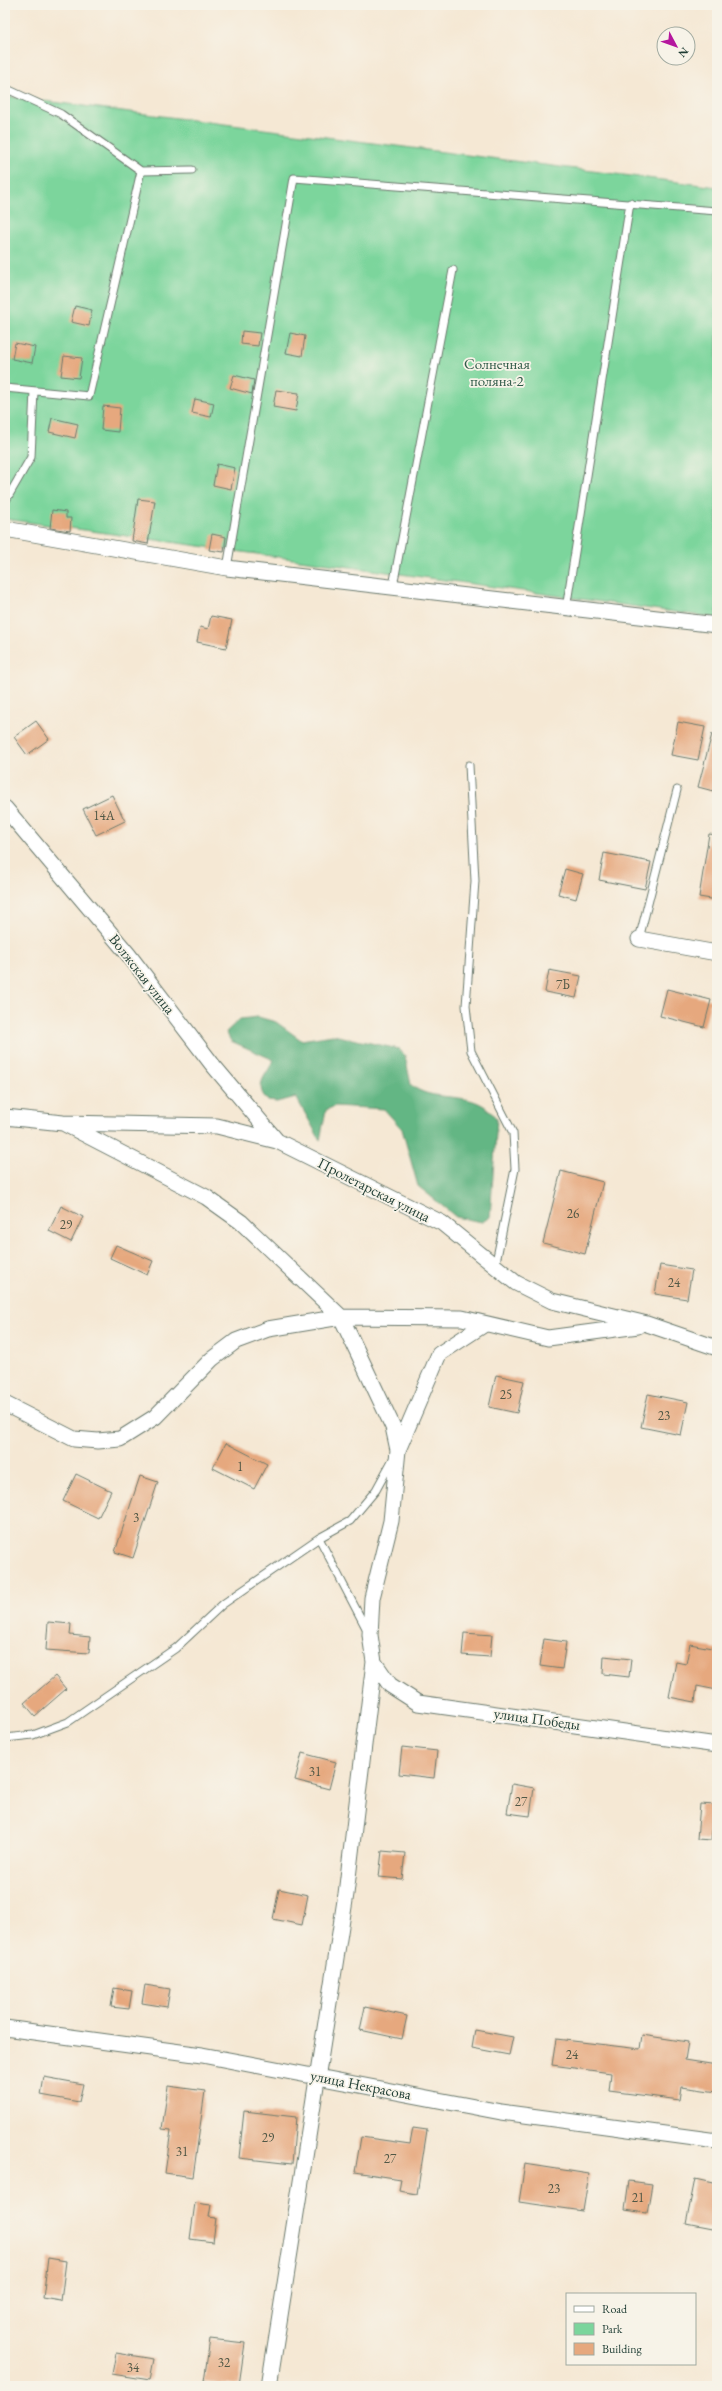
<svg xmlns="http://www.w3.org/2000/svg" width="722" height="2391" font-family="'EB Garamond',serif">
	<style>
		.green { fill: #7bd59c; stroke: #4d8968 }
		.forest { fill: #64b684; stroke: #427a5c }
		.building { fill: #e6a87e }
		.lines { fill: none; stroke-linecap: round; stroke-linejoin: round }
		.service-casing { stroke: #6a796c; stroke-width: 9 }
		.minor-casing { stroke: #6a796c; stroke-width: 17 }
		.service { stroke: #fff; stroke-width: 7 }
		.minor { stroke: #fff; stroke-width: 15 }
		.labels { text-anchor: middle; stroke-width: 3.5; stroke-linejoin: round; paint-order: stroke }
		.number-label { font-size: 13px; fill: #515846 }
		.park-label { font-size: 15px; fill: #315b49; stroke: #f7f3e8 }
		.street-label { font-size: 15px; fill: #1f3d34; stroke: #f7f3e8 }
	</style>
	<rect width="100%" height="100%" fill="#f7f3e8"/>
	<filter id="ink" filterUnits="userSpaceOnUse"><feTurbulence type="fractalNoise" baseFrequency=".025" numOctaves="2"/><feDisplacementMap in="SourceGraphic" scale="8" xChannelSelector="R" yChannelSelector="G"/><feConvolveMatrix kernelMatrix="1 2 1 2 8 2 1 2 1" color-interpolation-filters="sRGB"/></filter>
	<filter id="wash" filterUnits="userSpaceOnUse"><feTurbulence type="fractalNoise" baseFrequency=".012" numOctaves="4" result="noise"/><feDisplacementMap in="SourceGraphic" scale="16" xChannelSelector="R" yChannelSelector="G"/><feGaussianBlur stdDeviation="0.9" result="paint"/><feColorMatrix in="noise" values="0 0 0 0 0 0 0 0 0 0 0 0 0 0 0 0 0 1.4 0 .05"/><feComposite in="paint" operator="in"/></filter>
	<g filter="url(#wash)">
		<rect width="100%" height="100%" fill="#f5e8d4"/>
		<path class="green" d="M5 96 717 187V618L5 519Z"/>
		<path class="forest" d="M258 1017 276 1022 301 1040 333 1035 399 1049 405 1056 411 1085C431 1102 462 1092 484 1106 489 1109 493 1115 497 1119L490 1217 482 1222 456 1217 418 1186 402 1129 384 1109 335 1106 326 1110 320 1140 296 1097 277 1102 268 1101C253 1085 266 1076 274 1060L231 1041 226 1032 240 1019Z"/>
		<g id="blocks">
			<path class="building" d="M75 306 92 310 89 326 71 322Z
				M242 331 260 333 258 346 241 344Z
				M290 333 305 336 302 356 286 353Z
				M15 343 35 347 32 363 12 359Z
				M64 356 82 358 79 378 61 376Z
				M234 375 254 380 252 394 230 388Z
				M276 390 299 393 296 411 273 407Z
				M195 399 214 403 211 417 192 413Z
				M103 406 120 408 118 432 101 430Z
				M52 418 78 424 75 438 49 432Z
				M217 464 235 468 231 489 213 485Z
				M138 499 155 501 148 544 132 541Z
				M52 510 66 512V518H71L70 531 50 528Z
				M212 534 226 537 224 552 209 550Z
				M211 616 232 620 226 648 197 642 200 627 208 629Z
				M36 721 49 739 27 755 14 737Z
				M678 722 705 727 698 760 671 755Z
				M712 734H717V792L698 787Z
				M112 795 125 821 96 835 83 809Z
				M709 834 717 835V900L699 897Z
				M604 853 651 862 645 889 599 880Z
				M565 869 583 874 576 899 558 894Z
				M549 970 581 976 576 998 545 992Z
				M667 989 711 1000 704 1027 660 1016Z
				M561 1171 603 1182 585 1254 543 1243Z
				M61 1206 83 1217 71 1242 49 1231Z
				M116 1245 153 1261 147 1275 110 1258Z
				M660 1265 692 1270 687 1299 655 1294Z
				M496 1375 524 1381 517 1413 489 1407Z
				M648 1394 688 1402 681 1435 641 1427Z
				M226 1443 267 1464 254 1489 213 1468Z
				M76 1474 111 1491 98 1518 63 1501Z
				M140 1476 158 1482 133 1558 115 1552Z
				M48 1622 71 1624 70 1635 90 1637 89 1653 46 1650Z
				M464 1633 492 1635 490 1657 462 1655Z
				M544 1639 566 1642 562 1669 540 1666Z
				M690 1644 717 1649V1690L697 1686 695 1702 669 1697 676 1662 686 1664Z
				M604 1656 631 1659 629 1677 603 1674Z
				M55 1676 66 1689 35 1716 24 1703Z
				M402 1747 437 1751 434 1778 399 1774Z
				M302 1753 336 1762 329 1789 295 1780Z
				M512 1784 534 1788 530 1816 507 1813Z
				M700 1804 715 1805 711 1840 697 1839Z
				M382 1851 405 1853 402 1879 379 1877Z
				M279 1889 308 1895 302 1925 273 1919Z
				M145 1985 170 1989 167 2007 142 2003Z
				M114 1988 132 1991 129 2009 111 2007Z
				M365 2007 407 2016 402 2039 360 2030Z
				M475 2030 513 2037 509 2055 472 2048Z
				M642 2035 688 2042 685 2060 717 2065V2092L682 2087 680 2100 609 2091 611 2073 552 2065 556 2039 640 2049Z
				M44 2077 83 2084 79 2102 41 2095Z
				M168 2086 205 2091 193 2177 165 2173 171 2130 162 2129Z
				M244 2111 296 2117 292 2164 239 2158Z
				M413 2128 427 2130 417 2194 399 2191 401 2179 355 2172 361 2137 410 2144Z
				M525 2164 589 2174 583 2211 519 2202Z
				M695 2179 717 2184V2230L686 2224Z
				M629 2181 652 2184 647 2213 625 2210Z
				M195 2203 211 2205 209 2217 216 2218 213 2242 190 2239Z
				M48 2258 66 2261 61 2301 43 2298Z
				M210 2339 245 2343 239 2385 204 2381Z
				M116 2353 154 2359 150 2380 112 2374Z"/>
		</g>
	</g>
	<g filter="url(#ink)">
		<use href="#blocks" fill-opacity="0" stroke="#6a796c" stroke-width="1"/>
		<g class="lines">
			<g class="service-casing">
				<path id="service" d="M5 88 61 114 141 171 192 170
					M5 388 89 396 141 171
					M5 502 31 457 34 391
					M227 568 294 178 717 211
					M393 586 453 270
					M566 609 630 203
					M469 765 475 881 466 1006 471 1051 513 1133 515 1169 495 1267
					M639 939 677 790
					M319 1538 367 1630
					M5 1738 33 1735 68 1722 176 1648 223 1604 319 1538 350 1521 376 1490 393 1459"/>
			</g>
			<g class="minor-casing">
				<path id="minor" d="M5 529 227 568 717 625
					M5 808 128 954 212 1064 277 1141
					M639 939 717 953
					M5 1117 63 1123 217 1126 277 1141 442 1223 516 1283 552 1301 647 1324 717 1348
					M63 1123 206 1197 241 1222 341 1317 393 1427 398 1450 391 1521 372 1598 370 1635 374 1662 346 1894 269 2386
					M5 1404 74 1439 98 1441 120 1439 155 1417 212 1359 236 1341 268 1329 341 1317 462 1318 548 1338 638 1326
					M398 1450 439 1354 485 1324
					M374 1662 390 1685 418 1703 717 1745
					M5 2028 202 2055 501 2112 717 2141"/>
			</g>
			<use href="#service" class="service"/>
			<use href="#minor" class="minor"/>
		</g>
	</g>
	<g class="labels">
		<g class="number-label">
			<text x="104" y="820">14А</text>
			<text x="563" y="989">7Б</text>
			<text x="573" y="1218">26</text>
			<text x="66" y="1229">29</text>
			<text x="674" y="1287">24</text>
			<text x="506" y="1399">25</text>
			<text x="664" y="1420">23</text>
			<text x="240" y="1471">1</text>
			<text x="136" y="1522">3</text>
			<text x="315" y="1776">31</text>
			<text x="521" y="1806">27</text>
			<text x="572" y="2059">24</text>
			<text x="268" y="2142">29</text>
			<text x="182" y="2156">31</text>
			<text x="390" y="2163">27</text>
			<text x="554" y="2193">23</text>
			<text x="638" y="2202">21</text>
			<text x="224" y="2367">32</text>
			<text x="133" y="2372">34</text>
		</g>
		<g class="park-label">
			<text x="497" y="369">Солнечная<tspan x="497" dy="17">поляна-2</tspan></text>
		</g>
		<g class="street-label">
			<text transform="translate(142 974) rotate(52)" y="5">Волжская улица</text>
			<text transform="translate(374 1190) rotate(27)" y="5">Пролетарская улица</text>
			<text transform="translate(537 1719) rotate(8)" y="5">улица Победы</text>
			<text transform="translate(361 2085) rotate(11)" y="5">улица Некрасова</text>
		</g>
	</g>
	<rect width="722" height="2391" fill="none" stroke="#f7f3e8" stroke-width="20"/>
	<rect x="566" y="2293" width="130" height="72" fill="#f7f3e8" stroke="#a1aaa0"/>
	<rect x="574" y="2306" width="20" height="6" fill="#ffffff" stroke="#a1aaa0"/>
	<text x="602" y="2313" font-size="12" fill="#1f3d34">Road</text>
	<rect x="574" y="2323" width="20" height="12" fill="#7bd59c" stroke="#a1aaa0"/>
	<text x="602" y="2333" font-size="12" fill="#1f3d34">Park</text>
	<rect x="574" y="2343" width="20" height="12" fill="#e6a87e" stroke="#a1aaa0"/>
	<text x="602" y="2353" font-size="12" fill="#1f3d34">Building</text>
	<g transform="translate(676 46) rotate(131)"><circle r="19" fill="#f7f3e8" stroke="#a1aaa0"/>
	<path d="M0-3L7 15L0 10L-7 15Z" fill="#b5179e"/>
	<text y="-6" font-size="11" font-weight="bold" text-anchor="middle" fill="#1f3d34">N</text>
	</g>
</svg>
